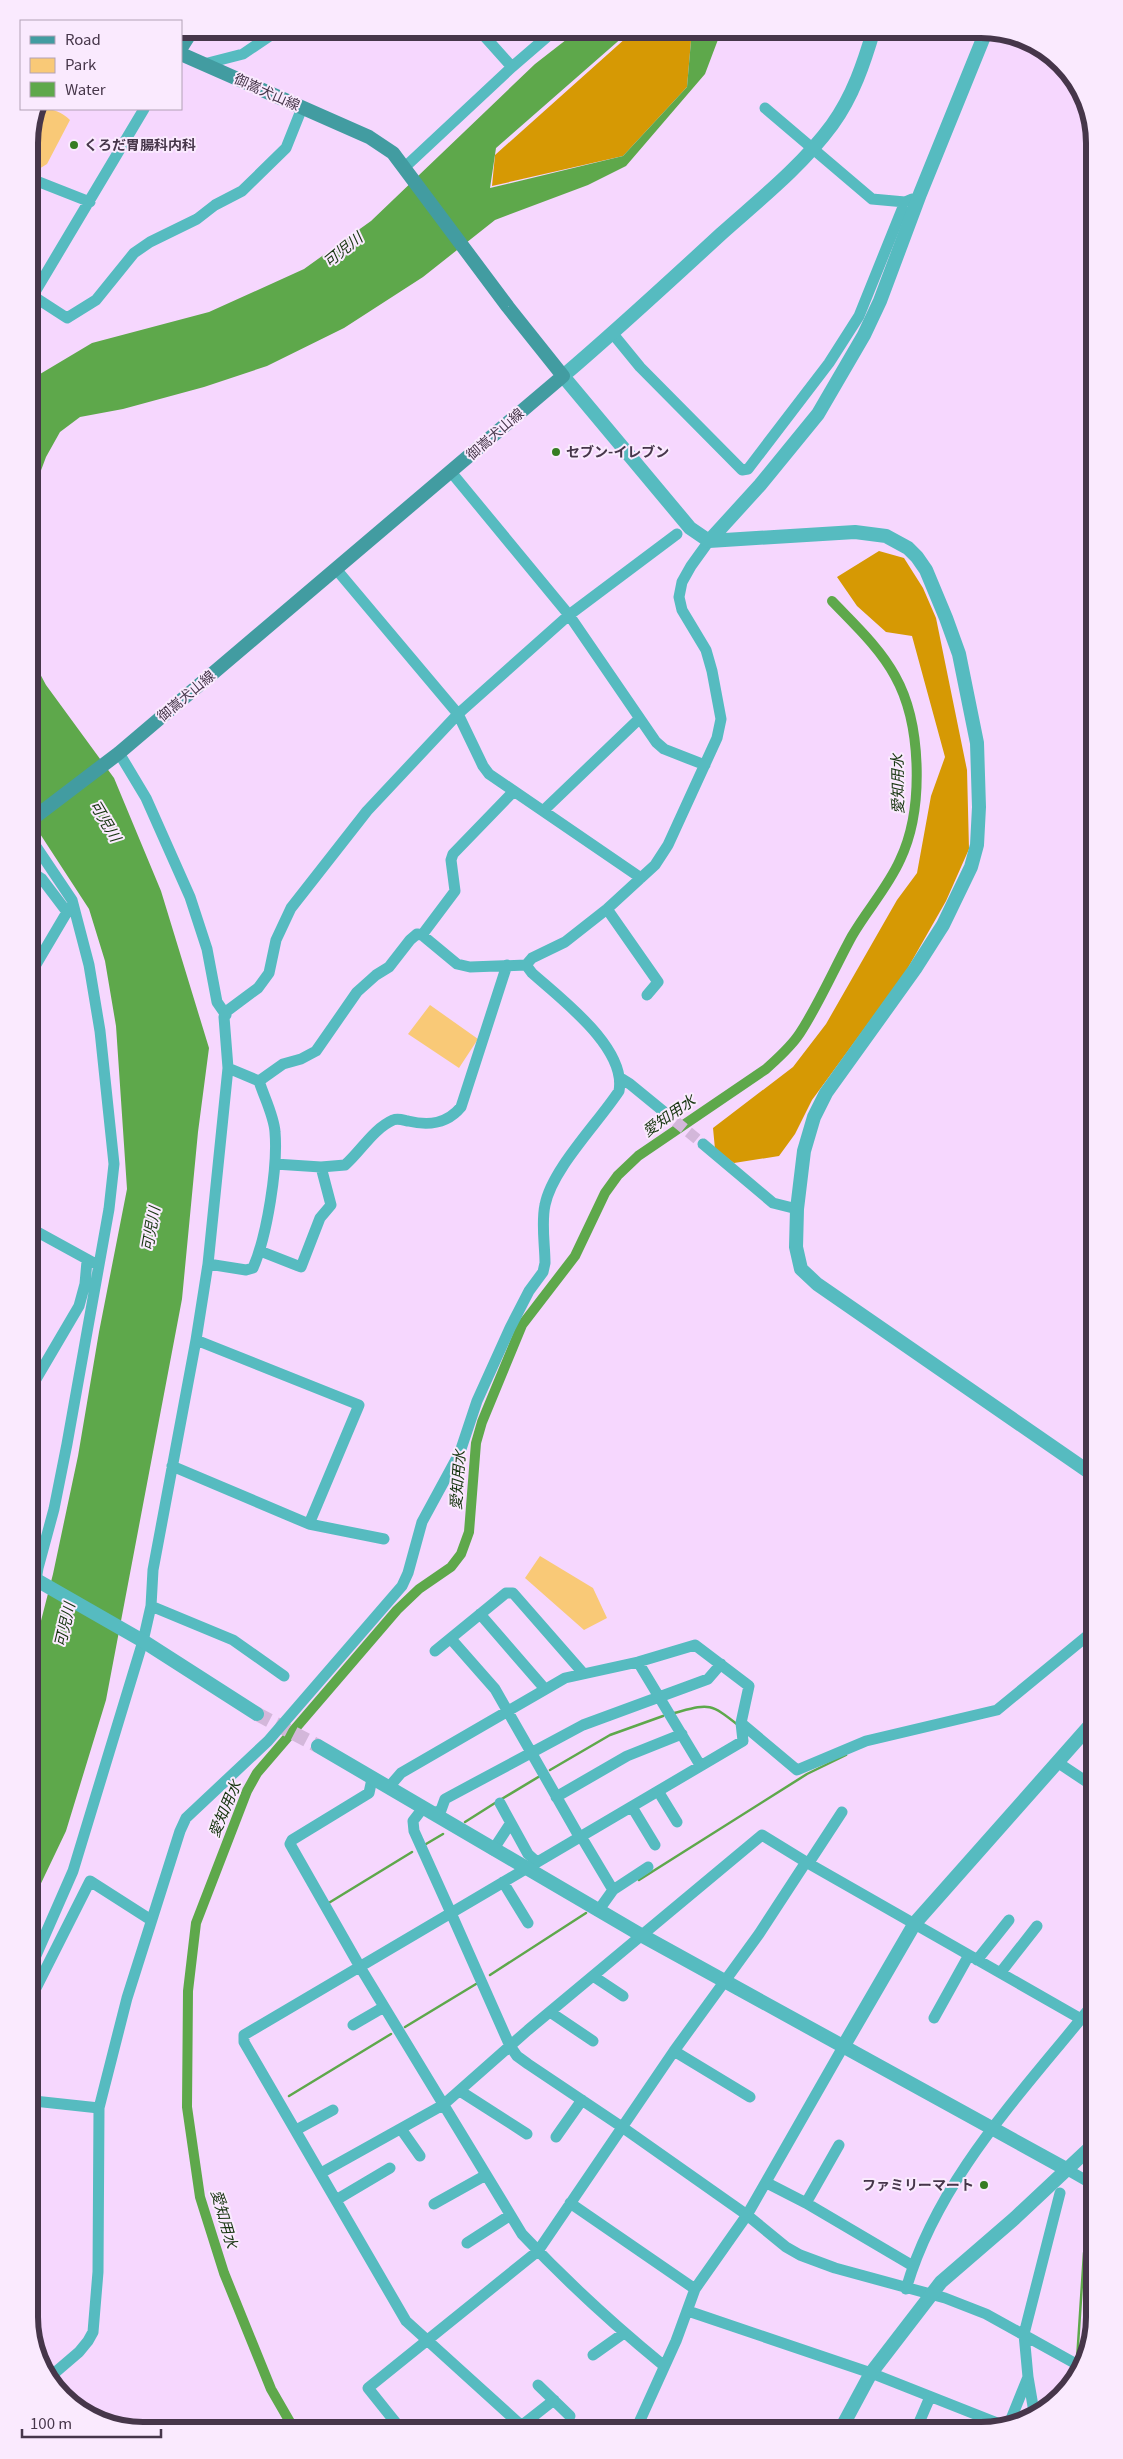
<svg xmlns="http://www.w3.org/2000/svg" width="1123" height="2459" font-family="Georgia,'Noto Sans JP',serif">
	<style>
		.green { fill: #f9c977 }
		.forest { fill: #d69904 }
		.water { fill: #5ea84b }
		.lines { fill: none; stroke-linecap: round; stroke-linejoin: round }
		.stream { stroke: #5ea84b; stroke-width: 2.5 }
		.canal { stroke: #5ea84b; stroke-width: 10 }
		.minor-tunnel { stroke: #d3b7da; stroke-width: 11; stroke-dasharray: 11 5.5; stroke-linecap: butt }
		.tertiary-tunnel { stroke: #d3b7da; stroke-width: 14; stroke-dasharray: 14 7; stroke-linecap: butt }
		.minor { stroke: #56bbc0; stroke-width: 11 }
		.tertiary { stroke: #56bbc0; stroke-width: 14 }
		.secondary { stroke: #429ca1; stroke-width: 14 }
		.poi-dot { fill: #367d22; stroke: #faeafe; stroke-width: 2 }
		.labels { text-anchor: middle; stroke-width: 4; stroke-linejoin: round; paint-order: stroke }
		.street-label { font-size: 14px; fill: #46364a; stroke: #faeafe }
		.poi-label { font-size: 14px; font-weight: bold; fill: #46364a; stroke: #faeafe; text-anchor: start }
		.water-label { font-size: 15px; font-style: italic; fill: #16340f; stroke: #faeafe }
		.rim { fill: none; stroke: #46364a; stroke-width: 6 }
	</style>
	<rect width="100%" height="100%" fill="#f6d7fe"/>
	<path class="green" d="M43 109C53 109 62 112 70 120L47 164 34 172 29 170V158L33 150 29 148V140Z
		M430 1005 478 1039 459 1068 408 1034Z
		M540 1556 593 1588 607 1618 584 1630 525 1578Z"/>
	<path class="forest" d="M636 29H692L687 87 623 156 492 186 495 155Z
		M879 551 904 558 923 588 936 618 967 770 969 849 946 901 905 973 812 1100 795 1134 779 1156 734 1163 715 1149 713 1128 793 1067 826 1024 897 900 917 873 931 796 945 757 912 636 886 632 857 606 837 577Z"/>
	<path class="water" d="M580 29H632L496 148 490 188 623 156 687 87 692 29H722L705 74 626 166 588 185 495 220 423 277 344 328 267 366 204 387 123 409 80 417 60 432 46 457 30 500V380L92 343 209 312 304 269 371 221 535 64Z
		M30 655 46 685 114 778 161 891 209 1048 198 1132 182 1299 106 1700 66 1831 34 1898 33 1652 53 1574 78 1456 99 1332 127 1189 116 1026 105 961 89 909 31 820Z"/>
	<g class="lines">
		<path class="stream" d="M674 1713C709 1704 709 1702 738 1725
			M550 1770 610 1735 663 1716
			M500 1800 540 1776
			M465 1822 495 1803
			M426 1844 443 1834
			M639 1880 807 1774 846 1755
			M327 1904 412 1852
			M490 1975 586 1913
			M405 2027 476 1984
			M289 2096 391 2034
			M1077 2360 1084 2253 1094 2210"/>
		<path class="canal" d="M294 2429 271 2389 224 2273 200 2197 187 2107 188 1991 196 1923 247 1791 257 1773 397 1610 419 1589 451 1567 461 1554 469 1532 476 1443 482 1422 522 1325 575 1256 605 1193 618 1175 638 1156 766 1069C778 1058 791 1047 800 1033 819 1004 835 967 852 936 867 910 888 887 900 860 924 810 922 724 895 676 880 648 854 624 832 601"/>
		<path class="minor-tunnel" d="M663 1111 703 1144"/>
		<path class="tertiary-tunnel" d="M257 1714 318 1746"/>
		<path class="minor" d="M478 29 512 67
			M204 64 243 54 280 29
			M765 108 872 199 905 202 912 199
			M405 167 512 67 556 29
			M29 178 90 202
			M33 296 67 318 96 300 134 253 150 242 197 219 215 205 242 191 286 148 302 108
			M29 302 144 109
			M613 334 640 367 742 470 748 469 829 363 859 316 905 202
			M451 472 569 615 656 742 664 749 705 765
			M119 753 146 798 190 897 207 949 217 1002 226 1015
			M543 811 639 719
			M31 839 72 900 89 965 100 1031 114 1164 109 1209 67 1444 54 1509 38 1568 33 1599
			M31 872 42 879 67 912 31 973
			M641 878 489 774 483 766 458 714 569 615 677 534
			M607 909 658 982 647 995
			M422 935 455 891 451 860 453 854 513 792
			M622 1079 630 1084 663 1111
			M259 1081 283 1064 301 1059 316 1051 357 992 376 975 389 967 410 940 417 934 422 935 457 964 470 967 526 965
			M703 1144 773 1203 797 1209
			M275 1164 321 1167 345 1165C361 1151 373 1129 393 1120 398 1118 403 1120 408 1121 429 1126 447 1124 461 1107L507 965
			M32 1229 94 1263
			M260 1251 301 1267 320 1218 331 1205 321 1167
			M208 1264 246 1270 253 1268C267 1236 278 1167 275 1132 274 1116 264 1097 259 1081L228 1068
			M32 1386 79 1306 85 1284 87 1261
			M172 1466 309 1524 359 1405 196 1340
			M309 1524 384 1539
			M151 1606 153 1570 196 1340 208 1264 228 1068 224 1017 227 1011 258 988 269 973 276 940 291 908 367 811 458 714 336 569
			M480 1614 545 1689
			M451 1639 495 1689 580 1838
			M435 1651 506 1593H513L583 1673
			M638 1662 700 1765
			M741 1723 797 1770 866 1741 997 1710 1092 1632
			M1057 1762 1093 1786
			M372 1779 369 1793 292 1840 290 1844 360 1967 522 2234C566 2281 613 2324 663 2365
			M389 1787 401 1773 565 1678 638 1662 695 1645 749 1686 741 1723 743 1741 451 1913 414 1831 413 1821 423 1808
			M658 1791 677 1822
			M556 1797 627 1756 682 1734
			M500 1803 528 1854 537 1862
			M632 1807 655 1845
			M434 1813 441 1810 445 1799 583 1725 708 1679 721 1664
			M582 1838 613 1890
			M493 1850 510 1824
			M808 1864 842 1812
			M503 1882 528 1923
			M598 1911 613 1890 648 1867
			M34 1960 73 1871 143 1641 151 1606 233 1640 284 1676
			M977 1960 1009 1920
			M1001 1972 1037 1926
			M593 1976 623 1996
			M34 1992 90 1881 151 1920
			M550 2012 593 2041
			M934 2018 969 1955
			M353 2025 384 2007
			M674 2051 750 2097
			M460 2091 527 2134
			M34 2101 99 2108
			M401 2129 420 2156
			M296 2130 333 2110
			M556 2137 582 2100
			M1066 2169 1094 2185
			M321 2173 443 2105 528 2030 762 1835 806 1862 1081 2019
			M767 2183 806 2203 913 2266
			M336 2200 390 2168
			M570 2203 695 2289
			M806 2203 839 2145
			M434 2204 486 2175
			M467 2243 509 2216
			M906 2289C938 2178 1023 2092 1093 2004
			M688 2311 871 2373 1000 2424
			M593 2355 624 2333
			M51 2376 79 2352 88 2341 93 2332 98 2272 99 2108 127 1998 180 1831 186 1818 268 1741 402 1586 408 1573 422 1522 460 1452 477 1401 510 1328 529 1291 543 1272 545 1263C545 1245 541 1223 545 1205 552 1169 598 1123 619 1091 627 1048 561 999 532 973L526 965 532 958 565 942 607 909 655 865 668 845 717 738 721 719 712 671 706 650 682 610 679 597 682 582 691 566 709 541
			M1028 2377 1034 2412
			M538 2385 570 2416
			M1009 2424 1028 2377 1024 2334 1060 2193
			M918 2425 930 2397
			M521 2426 554 2400
			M523 2427 406 2321 244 2042V2035L451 1913 510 2046 517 2056 528 2064 622 2127 747 2215 786 2247 800 2255 835 2268 945 2298 986 2314 1078 2365
			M637 2427 676 2341 695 2289 747 2215 843 2047
			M400 2428 368 2388 538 2251 674 2051 759 1934 806 1862"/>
		<path class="tertiary" d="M874 29C864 63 853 96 832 125 801 167 759 200 721 234 669 282 617 330 563 376L690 528 709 541 855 532 886 536 908 548 917 557 926 570 946 618 959 654 977 743 979 807 977 845 971 867 943 925 915 969 826 1093 814 1117 804 1151 797 1209 796 1247 801 1269 817 1284 1092 1474
			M709 541 760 485 818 414 864 335 880 301 920 194 987 29
			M33 1578 143 1641 257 1714
			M318 1746 641 1935 1066 2169
			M843 2047 915 1923 1093 1722
			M843 2425 871 2373 941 2282 1015 2218 1094 2144"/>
		<path class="secondary" d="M181 48 193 29
			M31 820 119 753 563 376 508 307 393 153 369 137 181 54"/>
	</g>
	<g class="poi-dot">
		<circle cx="74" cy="145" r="5"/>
		<circle cx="556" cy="452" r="5"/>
		<circle cx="984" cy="2185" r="5"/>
	</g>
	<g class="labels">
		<g class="street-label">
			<text transform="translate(267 92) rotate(24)" y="5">御嵩犬山線</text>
			<text transform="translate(495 434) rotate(-41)" y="5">御嵩犬山線</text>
			<text transform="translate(186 696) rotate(-40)" y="5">御嵩犬山線</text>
		</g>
		<g class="poi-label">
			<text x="84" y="150">くろだ胃腸科内科</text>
			<text x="566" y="457">セブン-イレブン</text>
			<text x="974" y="2190" text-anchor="end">ファミリーマート</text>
		</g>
		<g class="water-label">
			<text transform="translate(343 250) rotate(-39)" y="5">可児川</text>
			<text transform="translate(898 784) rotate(-91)" y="5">愛知用水</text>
			<text transform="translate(105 821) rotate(59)" y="5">可児川</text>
			<text transform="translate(669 1116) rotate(-35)" y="5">愛知用水</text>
			<text transform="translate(151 1229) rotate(-80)" y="5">可児川</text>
			<text transform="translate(458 1480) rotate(-86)" y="5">愛知用水</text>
			<text transform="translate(65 1625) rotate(-77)" y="5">可児川</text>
			<text transform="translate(225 1809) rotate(-67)" y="5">愛知用水</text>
			<text transform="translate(224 2219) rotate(74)" y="5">愛知用水</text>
		</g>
	</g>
	<path d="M0 0H1123V2459H0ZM143 38H981A105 105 0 0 1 1086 143V2317A105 105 0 0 1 981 2422H143A105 105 0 0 1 38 2317V143A105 105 0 0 1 143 38Z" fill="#faeafe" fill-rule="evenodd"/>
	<path class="rim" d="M143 38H981A105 105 0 0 1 1086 143V2317A105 105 0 0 1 981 2422H143A105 105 0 0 1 38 2317V143A105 105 0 0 1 143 38Z"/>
	<rect x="20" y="20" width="162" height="90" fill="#faeafe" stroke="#b2a2b6"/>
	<rect x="30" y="36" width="25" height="8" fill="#429ca1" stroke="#b2a2b6"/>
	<text x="65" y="45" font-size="15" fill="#46364a">Road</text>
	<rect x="30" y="58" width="25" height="15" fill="#f9c977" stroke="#b2a2b6"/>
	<text x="65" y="70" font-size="15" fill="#46364a">Park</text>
	<rect x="30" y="82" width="25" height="15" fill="#5ea84b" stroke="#b2a2b6"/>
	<text x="65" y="95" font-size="15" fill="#46364a">Water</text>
	<path d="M22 2429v8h139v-8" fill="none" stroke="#46364a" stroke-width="2.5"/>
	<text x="30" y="2429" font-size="15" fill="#46364a" stroke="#faeafe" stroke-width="4" paint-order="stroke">100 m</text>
</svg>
